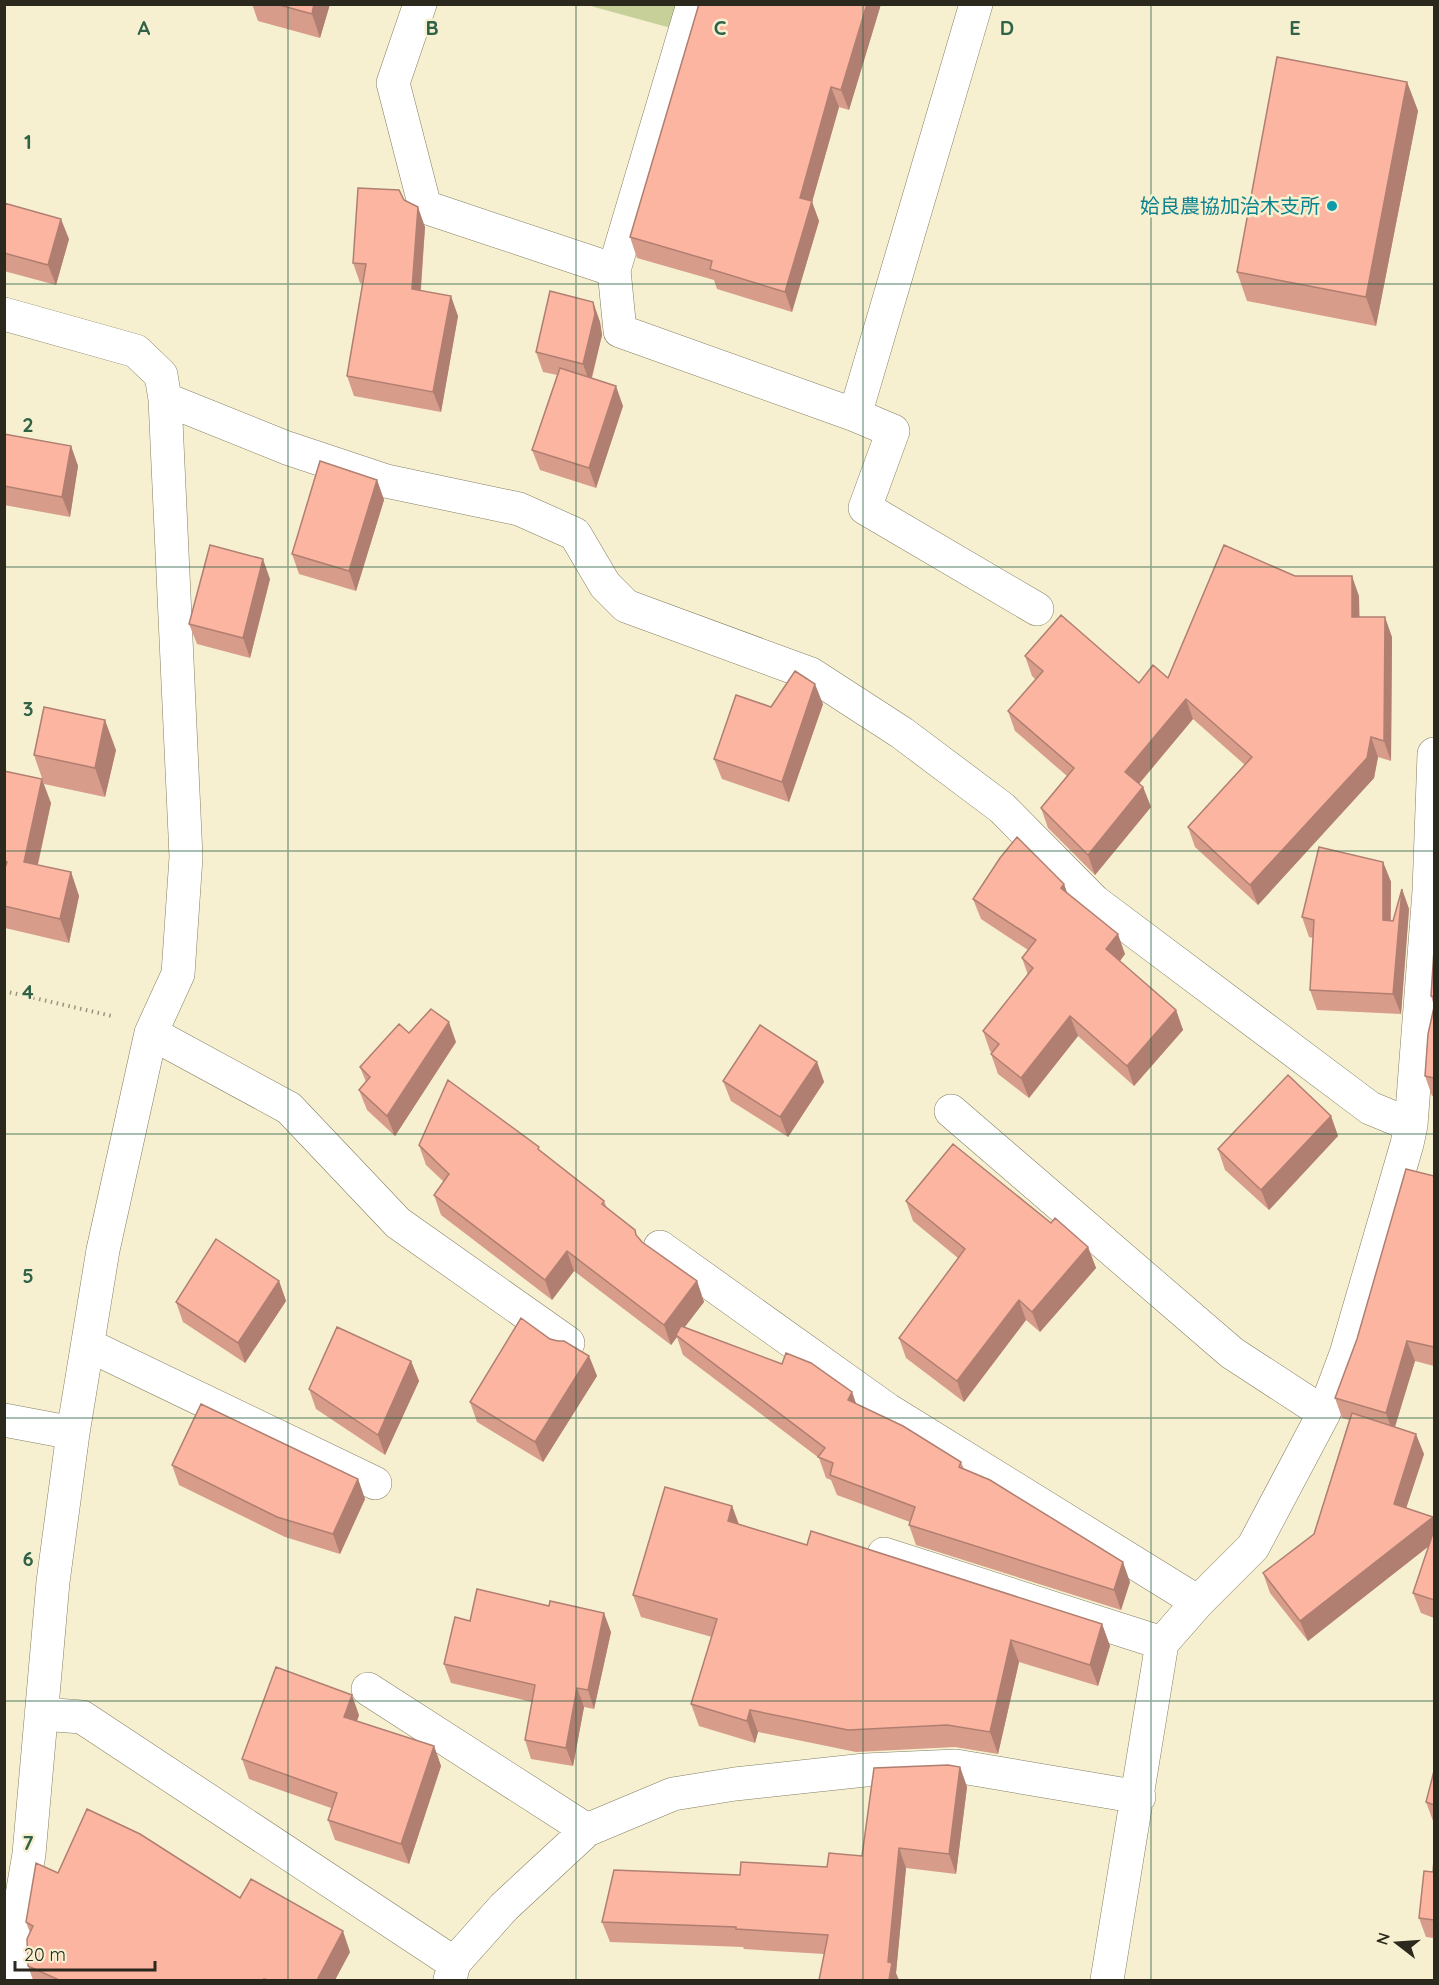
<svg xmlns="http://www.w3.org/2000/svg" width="1439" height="1985" font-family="Quicksand,'Noto Sans JP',sans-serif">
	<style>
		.green { fill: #c8d099 }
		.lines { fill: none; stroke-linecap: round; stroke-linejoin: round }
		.minor-casing { stroke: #847e62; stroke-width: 34 }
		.path { stroke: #9a957f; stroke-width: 4; stroke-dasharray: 1.5 4.5; stroke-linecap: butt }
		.minor { stroke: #fff; stroke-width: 33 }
		.wall { fill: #d89c8a }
		.shaded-wall { fill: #b07f71 }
		.building { fill: #fbb5a1; stroke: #b07f71; stroke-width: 1.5 }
		.grid { fill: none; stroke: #2f6247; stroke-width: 1.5; stroke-opacity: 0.55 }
		.culture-dot { fill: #0f9aa8; stroke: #f6f0d1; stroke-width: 2 }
		.labels { text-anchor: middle; stroke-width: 5; stroke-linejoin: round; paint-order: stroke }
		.culture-label { font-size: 20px; fill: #0d838f; stroke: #f6f0d1; text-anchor: end }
		.grid-label { font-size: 20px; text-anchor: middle; font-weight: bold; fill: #2f6247; stroke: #f6f0d1; stroke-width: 5; stroke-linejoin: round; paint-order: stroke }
	</style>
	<rect width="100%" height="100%" fill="#f6f0d1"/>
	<path class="green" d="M587 5H678L671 28Z"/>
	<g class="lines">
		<g class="minor-casing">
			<path id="minor" d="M420 4 393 83 425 207 614 270 620 331 855 415 893 431 865 508 1037 609
				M614 270 693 4
				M4 314 136 351 161 375 165 399 186 857 178 974 151 1033 103 1250 73 1433 53 1582 29 1854 14 1942 18 1980
				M165 399 287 448 386 481 519 509 575 534 605 585 626 606 811 674 902 733 1002 808 1094 901 1370 1108 1411 1125
				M855 415 976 4
				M151 1033 289 1108 398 1223 568 1343
				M951 1111 1232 1353 1324 1413
				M660 1247 888 1410 1198 1602
				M88 1345 375 1483
				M4 1420 73 1433
				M884 1554 1162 1643
				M368 1689 587 1830
				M41 1714 82 1717 454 1963
				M450 1980 454 1963 504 1907 587 1830 673 1794 735 1784 865 1770 956 1766 1139 1797
				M1107 1980 1162 1643 1198 1602 1253 1547 1324 1413 1346 1354 1407 1144 1411 1125 1429 891 1434 754"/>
		</g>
		<path class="path" d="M4 991 112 1016"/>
		<use href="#minor" class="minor"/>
	</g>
	<path class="wall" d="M252 4H330L320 38 258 21Z
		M699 4H881L849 110 839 107 812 202 819 221 792 312 717 289 714 280 637 258 630 237Z
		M1407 82 1418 111 1376 326 1247 301 1237 272Z
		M404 200 425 227 421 290 458 316 441 412 354 396 347 376 363 283H360L353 263Z
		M4 203 69 239 56 285 4 271Z
		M593 302 600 322 602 335 592 378 623 406 596 488 540 470 532 450 557 375 543 372 536 352Z
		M4 434 71 446 78 466 70 517 4 505Z
		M377 480 384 500 356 591 299 574 292 554Z
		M1295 576 1359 596V617L1392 637 1391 761 1378 757 1374 778 1258 905 1195 847 1188 827 1245 765 1193 719 1139 784 1143 787 1151 807 1095 875 1048 828 1041 808 1067 776 1015 731 1008 711 1036 680 1032 676 1025 656 1139 683 1168 678Z
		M270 579 250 658 197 644 189 624Z
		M823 704 789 802 722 779 714 759 771 707Z
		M116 750 105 797 44 784 34 755Z
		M4 771 51 803 38 865 71 872 79 896 69 943 5 928 4 925Z
		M1383 862 1391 882V921H1393L1402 889 1409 909 1401 1014 1317 1010 1310 990 1313 938 1309 937 1302 917Z
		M1064 884 1067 893 1125 954 1120 961 1176 1010 1183 1030 1134 1086 1078 1036 1029 1098 998 1074 991 1054 992 1053 990 1051 983 1031 1028 975 1022 958 1028 950 981 919 973 899Z
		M1434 950V1006L1431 996Z
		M1434 1007V1096H1432L1425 1076Z
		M409 1033 456 1042 395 1136 367 1110 359 1090 366 1082 360 1067Z
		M817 1062 824 1082 788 1137 731 1101 723 1081Z
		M1331 1116 1338 1136 1269 1210 1225 1170 1218 1149Z
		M419 1145 541 1152 604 1201 607 1208 642 1242 697 1281 704 1302 684 1327 852 1392 856 1404 961 1462 964 1469 1130 1582 1121 1610 916 1545 909 1525 910 1522 837 1495 831 1480 826 1478 819 1458 683 1355 677 1337 671 1345 574 1271 552 1300 441 1215 434 1195 444 1182 426 1165Z
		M1434 1176V1366L1415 1361 1395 1427 1424 1454 1406 1508 1434 1520V1618L1421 1613 1413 1593 1429 1546 1308 1641 1270 1593 1263 1573 1314 1534 1349 1420 1342 1418 1335 1398Z
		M906 1201 1051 1223 1088 1247 1096 1268 1040 1332 1026 1320 964 1402 906 1358 899 1338 958 1258 913 1221Z
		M279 1281 286 1301 245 1363 183 1322 176 1302Z
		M550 1339 589 1356 597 1376 543 1462 477 1422 470 1402Z
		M411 1361 419 1381 385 1455 316 1409 309 1389Z
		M172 1465 358 1479 365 1499 340 1554 285 1537 179 1485Z
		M732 1506 739 1524 807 1545 1102 1624 1110 1646 1098 1686 1019 1662 998 1754 955 1747 856 1752 758 1732 755 1743 699 1726 691 1704 712 1637 641 1617 633 1595Z
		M470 1621 611 1632 594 1709 584 1707 573 1766 531 1759 525 1740 532 1702 451 1683 444 1664Z
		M359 1715 357 1721 434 1746 441 1766 409 1864 335 1840 328 1820 331 1808 249 1779 242 1759Z
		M960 1767 967 1787 956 1874 906 1868 896 1973 824 1954 744 1949 743 1947 610 1942 602 1922 740 1875 827 1867 862 1856Z
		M1434 1771V1822L1433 1821 1426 1802Z
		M1434 1860V1938L1426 1937 1419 1918 1433 1872Z
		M58 1873 240 1898 350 1952 335 1980H33L28 1966 30 1933 26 1922Z"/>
	<path class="shaded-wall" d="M314 4H330L320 38 312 14Z
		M867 4H881L849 110 841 90Z
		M1407 82 1418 111 1376 326 1366 297Z
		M831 87 839 107 812 202 819 221 792 312 785 292 800 198Z
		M418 207 425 227 419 309 412 289Z
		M61 219 69 239 56 285 48 265Z
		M451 296 458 316 441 412 433 392Z
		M593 302 600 322 602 335 590 384 583 364Z
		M616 386 623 406 596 488 589 468Z
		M71 446 78 466 70 517 62 497Z
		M377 480 384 500 356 591 349 571Z
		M263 559 270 579 250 658 243 638Z
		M1352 576 1359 596 1360 638 1352 617Z
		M1385 617 1392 637 1391 761 1384 741Z
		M815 684 823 704 789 802 782 782Z
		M1186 699 1193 719 1132 792 1125 772Z
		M105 720 116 750 105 797 95 768Z
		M1371 737 1378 757 1374 778 1258 905 1250 885Z
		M42 779 51 803 33 885 24 862Z
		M1143 787 1151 807 1095 875 1088 855Z
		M1383 862 1391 882 1390 940 1383 920Z
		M71 872 79 896 69 943 60 919Z
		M1064 884 1071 904 1061 888Z
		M1402 889 1409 909 1401 1014 1393 994Z
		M1118 934 1125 954 1114 969 1106 949Z
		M1176 1010 1183 1030 1134 1086 1127 1066Z
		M1070 1016 1078 1036 1029 1098 1021 1078Z
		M449 1022 456 1042 395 1136 387 1116Z
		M817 1062 824 1082 788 1137 780 1117Z
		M1331 1116 1338 1136 1269 1210 1261 1190Z
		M1088 1247 1096 1268 1040 1332 1032 1312Z
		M567 1251 574 1271 552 1300 545 1280Z
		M279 1281 286 1301 245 1363 238 1343Z
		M697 1281 704 1302 678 1336 676 1335 677 1337 671 1345 664 1325Z
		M1019 1300 1026 1320 964 1402 957 1381Z
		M1407 1341 1415 1361 1393 1433 1386 1413Z
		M589 1356 597 1376 543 1462 535 1442Z
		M411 1361 419 1381 385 1455 378 1435Z
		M852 1392 859 1412 848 1400Z
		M1416 1434 1424 1454 1401 1524 1394 1504Z
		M358 1479 365 1499 340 1554 333 1534Z
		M732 1506 740 1528 728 1521Z
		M1433 1517 1434 1520V1542L1308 1641 1300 1621Z
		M1123 1562 1130 1582 1121 1610 1114 1590Z
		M604 1613 611 1632 594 1709 588 1690Z
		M1102 1624 1110 1646 1098 1686 1090 1665Z
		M1011 1640 1019 1662 998 1754 990 1732Z
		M577 1688 584 1707 573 1766 566 1748Z
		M352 1695 359 1715 351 1737 344 1717Z
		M750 1710 758 1732 755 1743 747 1721Z
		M434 1746 441 1766 409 1864 401 1844Z
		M960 1767 967 1787 956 1874 949 1854Z
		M899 1848 906 1868 896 1973 899 1980H889L888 1962Z
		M343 1931 350 1952 335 1980H317Z"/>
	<path class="building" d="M276 4H314L312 14Z
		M699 4H867L841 90 831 87 800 198 812 201 785 292 710 269 712 261 630 237Z
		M1277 57 1407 82 1366 297 1237 272Z
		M358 188 399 190 404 200 418 207 412 289 451 296 433 392 347 376 366 264 353 263Z
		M4 203 61 219 48 265 4 253Z
		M550 291 593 302 595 314 583 364 536 352Z
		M560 368 616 386 589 468 532 450Z
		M4 434 71 446 62 497 4 486Z
		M320 461 377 480 349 571 292 554Z
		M210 545 263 559 243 638 189 624Z
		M1224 545 1295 576H1352V617H1385L1384 741 1371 737 1367 758 1250 885 1188 827 1252 757 1186 699 1125 772 1143 787 1088 855 1041 808 1074 768 1008 711 1043 671 1025 656 1061 615 1139 683 1153 665 1168 678Z
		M795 671 815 684 782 782 714 759 736 695 771 707Z
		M44 707 105 720 95 768 34 755Z
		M4 771 42 779 24 862 71 872 60 919 4 906V871L7 862 4 860Z
		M1017 837 1064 884 1061 888 1118 934 1106 949 1176 1010 1127 1066 1070 1016 1021 1078 991 1054 999 1044 983 1031 1033 968 1022 958 1036 940 973 899 1000 858Z
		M1319 847 1383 862V920L1393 921 1402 889 1393 994 1310 990 1314 920 1302 917Z
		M1434 950V997L1431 996Z
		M1434 1007V1078L1425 1076 1428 1034Z
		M431 1009 449 1022 387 1116 359 1090 370 1077 360 1067 399 1024 409 1033Z
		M760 1025 817 1062 780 1117 723 1081Z
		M1288 1075 1331 1116 1261 1190 1218 1149Z
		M448 1080 539 1147 538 1149 604 1201 602 1204 635 1230 636 1235 642 1242 697 1281 664 1325 567 1251 545 1280 434 1195 449 1174 419 1145Z
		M953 1144 1051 1223 1055 1218 1088 1247 1032 1312 1019 1300 957 1381 899 1338 965 1249 906 1201Z
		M1406 1169 1434 1176V1347L1407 1341 1386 1413 1335 1398 1357 1339Z
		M216 1239 279 1281 238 1343 176 1302Z
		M521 1318 550 1339 558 1341H564L589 1356 535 1442 470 1402Z
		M681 1326 782 1364 786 1353 811 1363 852 1392 848 1400 903 1426 961 1462 959 1467 990 1480 1123 1562 1114 1590 909 1525 915 1507 830 1475 833 1463 818 1457 825 1448 676 1335Z
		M337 1327 411 1361 378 1435 309 1389Z
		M201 1404 358 1479 333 1534 277 1517 172 1465Z
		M1352 1413 1416 1434 1394 1504 1433 1517 1300 1621 1263 1573 1314 1534Z
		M665 1487 732 1506 728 1521 807 1545 811 1531 1102 1624 1090 1665 1011 1640 990 1732 947 1725 848 1730 750 1710 747 1721 691 1704 717 1619 633 1595Z
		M1434 1530V1600L1413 1593Z
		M477 1589 549 1606 550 1601 604 1613 588 1690 577 1688 566 1748 525 1740 535 1685 444 1664 455 1617 470 1621Z
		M276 1667 352 1695 344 1717 434 1746 401 1844 328 1820 337 1793 242 1759Z
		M948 1765 960 1767 949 1854 899 1848 888 1962 892 1963 889 1980H819L828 1935 736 1929V1927L602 1922 614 1870 740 1875 741 1862 827 1867 829 1853 862 1856 874 1768Z
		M1434 1771V1805L1426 1802Z
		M87 1809 140 1834 240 1898 251 1879 343 1931 317 1980H268L264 1979V1980H59L28 1966 27 1939 33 1926 26 1922 36 1863 58 1873Z
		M1434 1860V1920L1419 1918 1424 1871 1433 1872Z"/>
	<path class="grid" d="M288 4V1980M576 4V1980M863 4V1980M1151 4V1980M4 284H1434M4 567H1434M4 851H1434M4 1134H1434M4 1418H1434M4 1701H1434"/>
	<circle class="culture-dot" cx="1332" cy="206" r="6"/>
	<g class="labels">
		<g class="culture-label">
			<text x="1320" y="213">姶良農協加治木支所</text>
		</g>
	</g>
	<g class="grid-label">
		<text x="144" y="35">A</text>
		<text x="432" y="35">B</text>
		<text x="720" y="35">C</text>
		<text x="1007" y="35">D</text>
		<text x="1295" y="35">E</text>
		<text x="28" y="149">1</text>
		<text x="28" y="432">2</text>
		<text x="28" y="716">3</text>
		<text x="28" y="999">4</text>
		<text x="28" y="1283">5</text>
		<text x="28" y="1566">6</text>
		<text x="28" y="1850">7</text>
	</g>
	<rect width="1439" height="1985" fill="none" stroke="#2b291d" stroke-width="12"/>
	<g transform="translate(1397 1943) rotate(287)" stroke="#f6f0d1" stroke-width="4.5" paint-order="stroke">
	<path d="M0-4.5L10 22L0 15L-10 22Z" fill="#2b291d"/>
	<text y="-9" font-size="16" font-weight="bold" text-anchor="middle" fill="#2b291d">N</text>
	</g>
	<path d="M15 1961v9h140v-9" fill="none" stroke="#2b291d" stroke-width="3"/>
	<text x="24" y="1961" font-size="18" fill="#2b291d" stroke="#f6f0d1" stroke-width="4.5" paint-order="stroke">20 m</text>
</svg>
